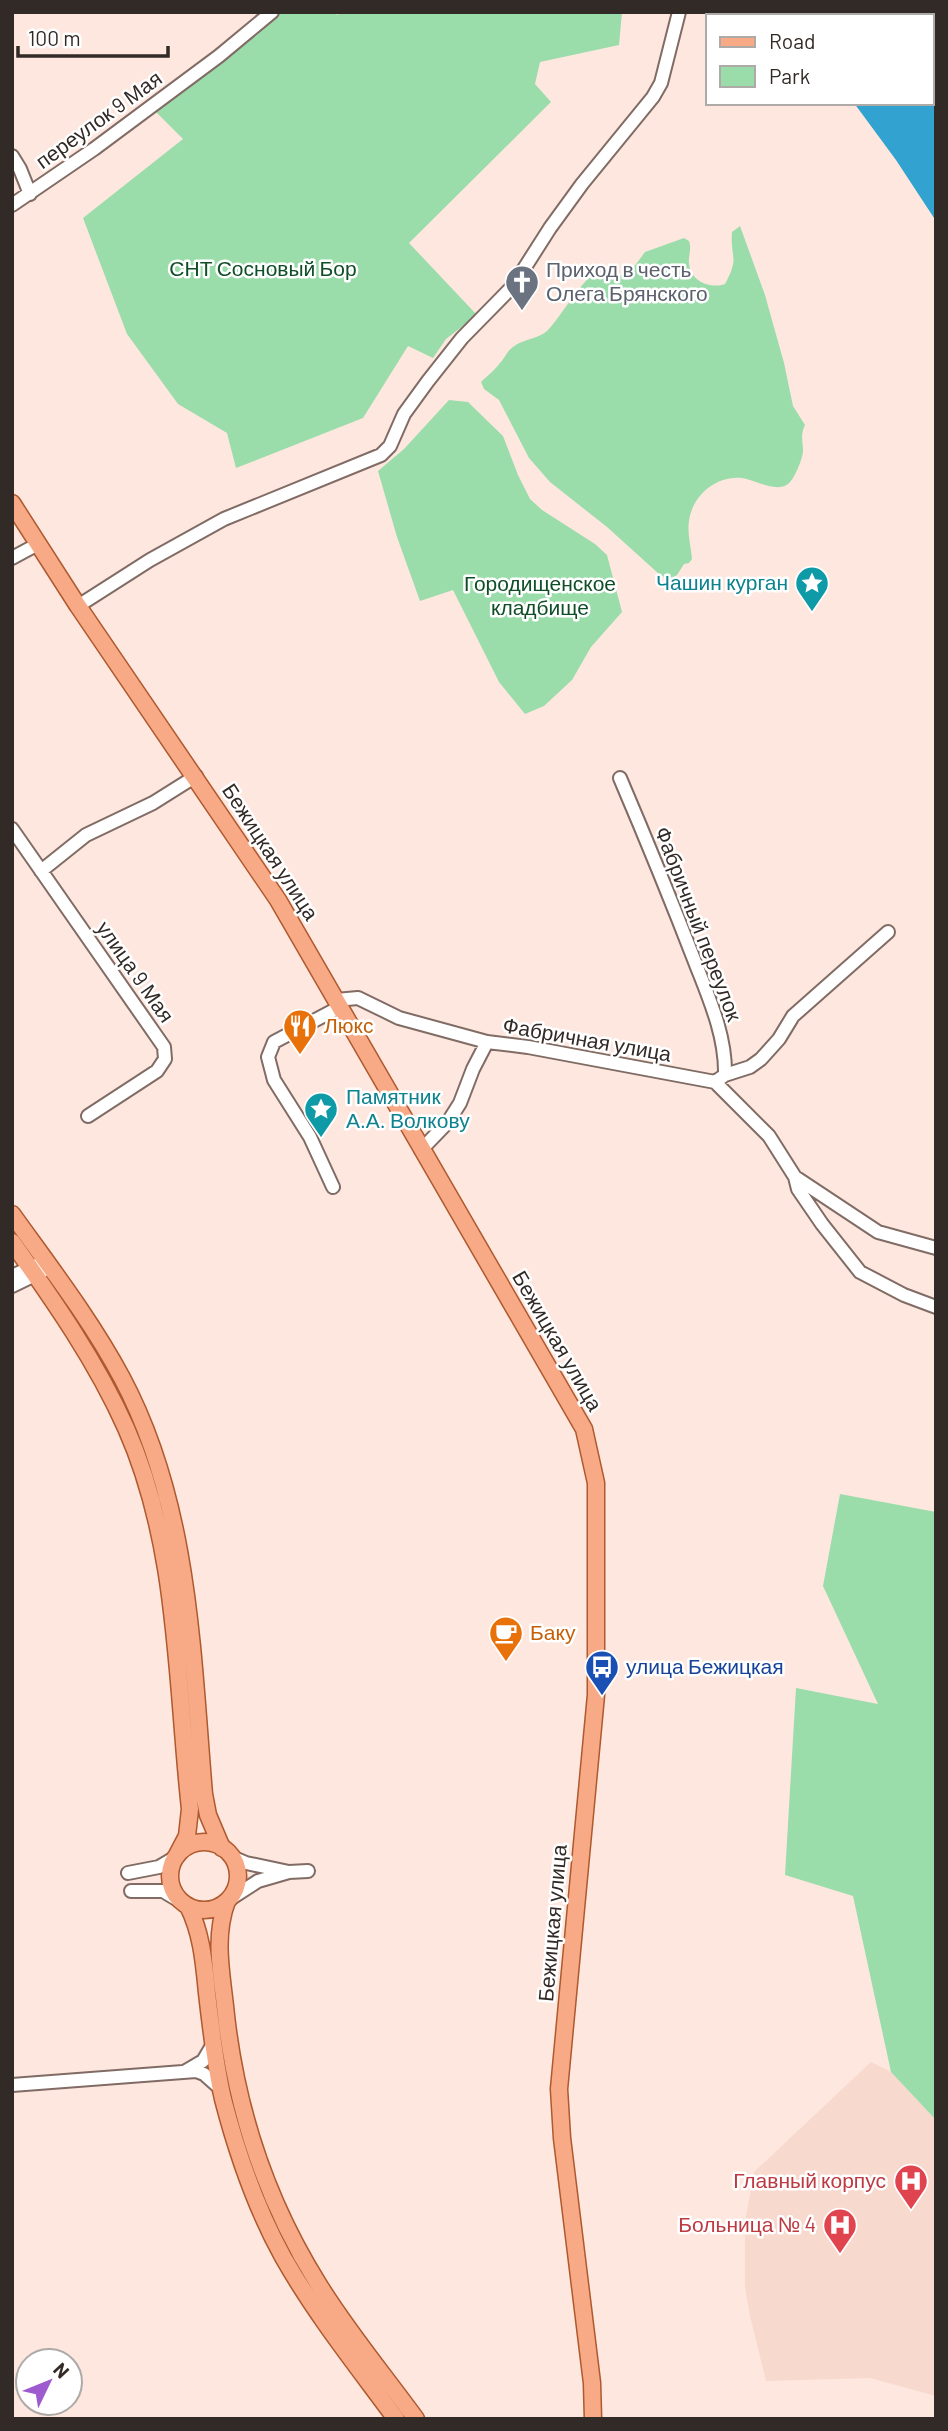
<svg xmlns="http://www.w3.org/2000/svg" width="948" height="2431" font-family="Barlow,sans-serif">
	<style>
		.built { fill: #f8d9ce }
		.green { fill: #9bdcab }
		.water { fill: #32a3d0 }
		.lines { fill: none; stroke-linecap: round; stroke-linejoin: round }
		.minor-casing { stroke: #806c64; stroke-width: 16 }
		.major-casing { stroke: #ae592f; stroke-width: 19 }
		.minor { stroke: #fff; stroke-width: 12 }
		.major { stroke: #f7aa85; stroke-width: 16 }
		.labels { text-anchor: middle; stroke-width: 5; stroke-linejoin: round; paint-order: stroke }
		.street-label { font-size: 21px; fill: #322a26; stroke: #fff }
		.park-label { font-size: 21px; fill: #104e28; stroke: #fff }
		.worship-label { font-size: 21px; fill: #5b616d; stroke: #fff; text-anchor: start }
		.culture-label { font-size: 21px; fill: #0d838f; stroke: #fff; text-anchor: end }
		.food-label { font-size: 21px; fill: #c56008; stroke: #fff; text-anchor: start }
		.transit-label { font-size: 21px; fill: #164399; stroke: #fff; text-anchor: start }
		.health-label { font-size: 21px; fill: #be3a42; stroke: #fff; text-anchor: end }
	</style>
	<rect width="100%" height="100%" fill="#fee7de"/>
	<path class="built" d="M871 2062 891 2072 936 2120V2396L870 2378 766 2381 750 2316 745 2288V2222L754 2172Z"/>
	<path class="green" d="M279 12H335L337 15 341 12H622L619 45 540 62 535 84 551 102 409 243 477 315 446 339 433 358 408 346 363 418 236 468 227 433 178 404 127 334 83 218 183 139 153 109Z
		M870 12H936V98L932 93V16H873Z
		M740 226 765 295 784 363 793 406 805 425C800 435 803 441 803 451 803 458 794 480 788 484 776 493 755 480 742 478 716 475 692 496 689 521 687 533 691 547 692 559L689 563 684 564 677 575 669 580 659 574 607 527 550 482 529 458 499 400 484 389 481 382C487 376 495 370 500 363 506 357 506 352 513 347 523 339 538 339 547 331 561 317 578 285 592 276 600 271 617 276 628 275L645 252 684 238 689 241C692 250 688 255 689 264 691 282 711 289 725 284 740 257 730 258 732 232Z
		M449 400 468 402 503 436 518 475 530 499 542 510 595 544 607 555 622 612 591 647 572 680 544 706 525 714 499 682 453 590 420 601 397 537 378 471 404 449Z
		M840 1494 936 1512V2120L891 2072 853 1896 785 1875 796 1688 878 1704 823 1586Z"/>
	<path class="water" d="M932 93 936 98V221L896 160 854 103H932Z"/>
	<g class="lines">
		<g class="minor-casing">
			<path id="minor" d="M12 156 20 169 30 194
				M12 205 94 149 219 56 272 12
				M12 558 38 544
				M78 606 150 560 224 519 381 455 390 446 404 414 428 381 462 338 513 286 550 228 582 184 653 97 661 83 679 12
				M620 778C646 839 671 900 695 962 709 998 726 1036 725 1075L715 1082
				M12 829 164 1047 165 1059 157 1071 88 1116
				M41 871 86 835 153 803 196 776
				M336 1000 358 998 399 1018 487 1042 528 1047 715 1082 769 1136 795 1177 798 1189 822 1224 860 1272 904 1295 936 1307
				M725 1075 750 1067 761 1059 779 1039 793 1016 888 932
				M421 1150 448 1122 460 1103 473 1069 487 1042
				M795 1177 878 1232 936 1248
				M333 1187 310 1137 274 1080 268 1057 274 1042 340 1007
				M12 1276 36 1265
				M12 1286 43 1271
				M289 1872 308 1871
				M128 1873 159 1867 176 1857
				M131 1891H163L188 1906
				M227 1901 258 1881 289 1872 246 1863 232 1857
				M186 2071 203 2061 213 2044
				M12 2085 196 2071 204 2074 221 2089"/>
		</g>
		<g class="major-casing">
			<path id="major" d="M12 503 78 606 278 900 584 1429 596 1483V1695L559 2089 562 2138 592 2383 593 2419
				M12 1214C50 1267 91 1320 122 1378 190 1506 192 1653 204 1794L208 1815 222 1848
				M12 1242C54 1301 96 1361 126 1428 179 1547 176 1682 190 1809L187 1836 176 1857
				M170 1876a34 34 0 1 1 68 0a34 34 0 1 1-68 0Z
				M227 1901C214 1936 221 1970 225 2006 235 2107 265 2199 319 2285 348 2332 384 2375 416 2419
				M188 1906C202 1934 204 1963 207 1993 211 2029 215 2064 223 2099 237 2153 256 2208 283 2257 316 2315 357 2366 396 2419"/>
		</g>
		<use href="#minor" class="minor"/>
		<use href="#major" class="major"/>
	</g>
	<defs>
		<g id="church-pin" transform="scale(1.75)"><path d="M0 17L-7.5 6A9.5 9.5 0 1 1 7.5 6Z" fill="#6b7280" stroke="#fff"/><path d="M-1.2-6h2.4v3.5h3.3v2.4h-3.3V6h-2.4V-.1h-3.3v-2.4h3.3Z" fill="#fff"/></g>
		<g id="sight-pin" transform="scale(1.75)"><path d="M0 17L-7.5 6A9.5 9.5 0 1 1 7.5 6Z" fill="#0f9aa8" stroke="#fff"/><path d="M0-6L1.8-2.2L6-1.7L2.9 1.2L3.7 5.4L0 3.3L-3.7 5.4L-2.9 1.2L-6-1.7L-1.8-2.2Z" fill="#fff"/></g>
		<g id="restaurant-pin" transform="scale(1.75)"><path d="M0 17L-7.5 6A9.5 9.5 0 1 1 7.5 6Z" fill="#e8710a" stroke="#fff"/><path d="M-5-6h1v4h1v-4h1v4h1v-4h1v5L-1.5 .5V6h-2V.5L-5-1ZM5-6V6H3V1.5H1.5Q1.5-4 5-6Z" fill="#fff"/></g>
		<g id="cafe-pin" transform="scale(1.75)"><path d="M0 17L-7.5 6A9.5 9.5 0 1 1 7.5 6Z" fill="#e8710a" stroke="#fff"/><path d="M-5.5-4.5H6V0H3Q3 3.5 0 3.5H-2.5Q-5.5 3.5-5.5 0ZM3-3.2v2h1.7v-2ZM-6 4.5H4V6H-6Z" fill="#fff"/></g>
		<g id="bus-pin" transform="scale(1.75)"><path d="M0 17L-7.5 6A9.5 9.5 0 1 1 7.5 6Z" fill="#1a4fb4" stroke="#fff"/><path d="M-5-6H5V4H4V6H2V4H-2V6H-4V4H-5ZM-3.5-4V0h7V-4ZM-3.5 1.2v1.5H-2V1.2ZM2 1.2v1.5H3.5V1.2Z" fill="#fff"/></g>
		<g id="hospital-pin" transform="scale(1.75)"><path d="M0 17L-7.5 6A9.5 9.5 0 1 1 7.5 6Z" fill="#e0444e" stroke="#fff"/><path d="M-5-5h3v3.5h4V-5h3V5h-3V1.5h-4V5h-3Z" fill="#fff"/></g>
	</defs>
	<g fill-rule="evenodd">
		<use href="#church-pin" x="522" y="282"/>
		<use href="#sight-pin" x="812" y="583"/>
		<use href="#restaurant-pin" x="300" y="1026"/>
		<use href="#sight-pin" x="321" y="1109"/>
		<use href="#cafe-pin" x="506" y="1633"/>
		<use href="#bus-pin" x="602" y="1667"/>
		<use href="#hospital-pin" x="911" y="2181"/>
		<use href="#hospital-pin" x="840" y="2225"/>
	</g>
	<g class="labels">
		<g class="street-label">
			<text transform="translate(99 120) rotate(-36)" y="7">переулок 9 Мая</text>
			<text transform="translate(270 852) rotate(57)" y="7">Бежицкая улица</text>
			<text transform="translate(698 924) rotate(69)" y="7">Фабричный переулок</text>
			<text transform="translate(135 972) rotate(55)" y="7">улица 9 Мая</text>
			<text transform="translate(587 1040) rotate(10)" y="7">Фабричная улица</text>
			<text transform="translate(557 1341) rotate(60)" y="7">Бежицкая улица</text>
			<text transform="translate(553 1923) rotate(-85)" y="7">Бежицкая улица</text>
		</g>
		<g class="park-label">
			<text x="263" y="276">СНТ Сосновый Бор</text>
			<text x="540" y="591">Городищенское<tspan x="540" dy="24">кладбище</tspan></text>
		</g>
		<g class="worship-label">
			<text x="546" y="277">Приход в честь<tspan x="546" dy="24">Олега Брянского</tspan></text>
		</g>
		<g class="culture-label">
			<text x="788" y="590">Чашин курган</text>
			<text x="346" y="1104" text-anchor="start">Памятник<tspan x="346" dy="24">А.А. Волкову</tspan></text>
		</g>
		<g class="food-label">
			<text x="324" y="1033">Люкс</text>
			<text x="530" y="1640">Баку</text>
		</g>
		<g class="transit-label">
			<text x="626" y="1674">улица Бежицкая</text>
		</g>
		<g class="health-label">
			<text x="886" y="2188">Главный корпус</text>
			<text x="816" y="2232">Больница № 4</text>
		</g>
	</g>
	<rect width="948" height="2431" fill="none" stroke="#322a26" stroke-width="28"/>
	<rect x="706" y="14" width="228" height="91" fill="#ffffff" stroke="#adaaa8" stroke-width="2"/>
	<rect x="720" y="37" width="35" height="10" fill="#f7aa85" stroke="#adaaa8" stroke-width="2"/>
	<text x="769" y="49" font-size="21" fill="#322a26">Road</text>
	<rect x="720" y="66" width="35" height="21" fill="#9bdcab" stroke="#adaaa8" stroke-width="2"/>
	<text x="769" y="84" font-size="21" fill="#322a26">Park</text>
	<g transform="translate(49 2382) rotate(47)"><circle r="33" fill="#ffffff" stroke="#adaaa8" stroke-width="2"/>
	<path d="M0-5L12 26L0 18L-12 26Z" fill="#9e5bd0"/>
	<text y="-10" font-size="19" font-weight="bold" text-anchor="middle" fill="#322a26">N</text>
	</g>
	<path d="M18 46v10h150v-10" fill="none" stroke="#322a26" stroke-width="3.5"/>
	<text x="28" y="46" font-size="21" fill="#322a26" stroke="#ffffff" stroke-width="5" paint-order="stroke">100 m</text>
</svg>
